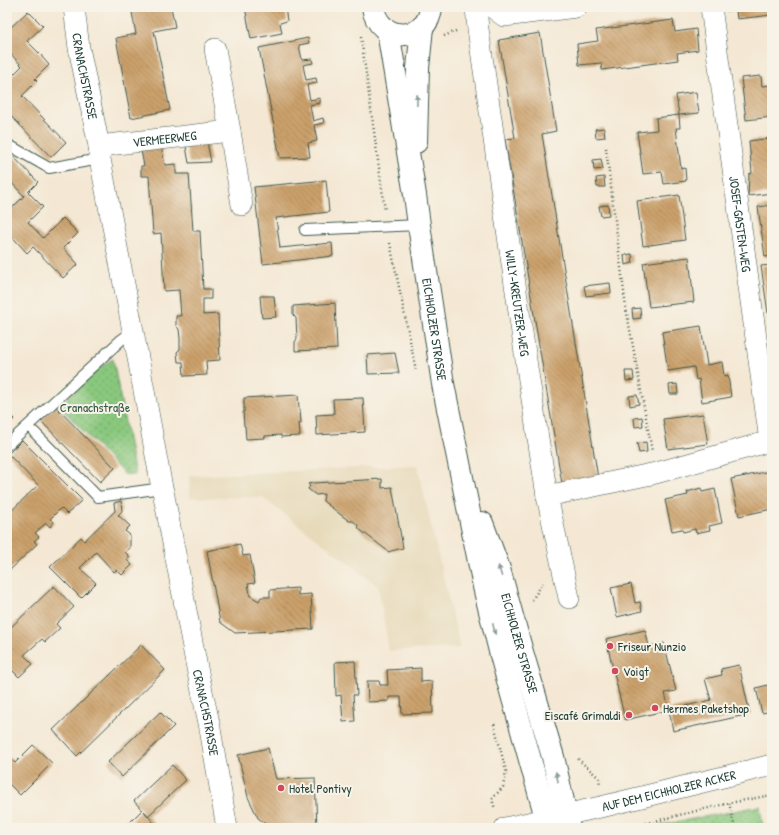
<svg xmlns="http://www.w3.org/2000/svg" width="779" height="835" font-family="'Patrick Hand',sans-serif">
	<style>
		.built { fill: #e7daba }
		.park { fill: url(#park-dots); stroke: #548259 }
		.building { fill: url(#building-back-hatch) }
		.lines { fill: none; stroke-linecap: round; stroke-linejoin: round }
		.lane-casing { stroke: #3f574c; stroke-width: 12 }
		.street-casing { stroke: #3f574c; stroke-width: 22 }
		.secondary-casing { stroke: #3f574c; stroke-width: 24 }
		.path { stroke: #3f574c; stroke-width: 2.5; stroke-dasharray: 1 3; stroke-linecap: butt }
		.lane { stroke: #fff; stroke-width: 10 }
		.street { stroke: #fff; stroke-width: 21 }
		.secondary { stroke: #fff; stroke-width: 22 }
		.oneway { fill: #8f9e9a }
		.poi-dot { fill: #d1495b; stroke: #f7f3e8; stroke-width: 1.5 }
		.labels { text-anchor: middle; stroke-width: 4; stroke-linejoin: round; paint-order: stroke }
		.street-label { font-size: 13px; fill: #1f3d34; stroke: #f7f3e8 }
		.park-label { font-size: 13px; fill: #345943; stroke: #f7f3e8 }
		.poi-label { font-size: 13px; fill: #1f3d34; stroke: #f7f3e8; text-anchor: start }
	</style>
	<defs>
		<pattern id="park-dots" width="8" height="8" patternUnits="userSpaceOnUse"><rect width="8" height="8" fill="#8ac87e"/><path d="M2 2h.1M6 6h.1" fill="none" stroke="#70a468" stroke-width="1.8" stroke-linecap="round"/></pattern>
		<pattern id="building-back-hatch" width="6" height="6" patternUnits="userSpaceOnUse"><rect width="6" height="6" fill="#cba06a"/><path d="M-1 5l2 2M0 0l6 6M5-1l2 2" fill="none" stroke="#a48458"/></pattern>
	</defs>
	<rect width="100%" height="100%" fill="#f7f3e8"/>
	<filter id="ink" filterUnits="userSpaceOnUse"><feTurbulence type="fractalNoise" baseFrequency=".025" numOctaves="2"/><feDisplacementMap in="SourceGraphic" scale="8" xChannelSelector="R" yChannelSelector="G"/><feConvolveMatrix kernelMatrix="1 2 1 2 8 2 1 2 1" color-interpolation-filters="sRGB"/></filter>
	<filter id="wash" filterUnits="userSpaceOnUse"><feTurbulence type="fractalNoise" baseFrequency=".012" numOctaves="4" result="noise"/><feDisplacementMap in="SourceGraphic" scale="16" xChannelSelector="R" yChannelSelector="G"/><feGaussianBlur stdDeviation="0.9" result="paint"/><feColorMatrix in="noise" values="0 0 0 0 0 0 0 0 0 0 0 0 0 0 0 0 0 1.4 0 .05"/><feComposite in="paint" operator="in"/></filter>
	<g filter="url(#wash)">
		<rect width="100%" height="100%" fill="#f4e8d4"/>
		<path class="built" d="M417 465 460 648 389 651 378 586 262 497 190 498 189 476Z"/>
		<path class="park" d="M113 359 135 475 124 474 59 406 94 371Z
			M760 806 763 828H651L662 825Z"/>
		<g id="blocks">
			<path class="building" d="M131 7H171L175 27 154 31 170 110 131 118 116 38 136 34Z
				M245 7H285L287 21 280 23 282 33 251 39Z
				M725 7H772V15L737 19 736 10 726 11Z
				M28 11 43 26 27 41 42 56V57L49 65 35 79 37 81 22 96 66 142 51 157 7 112V81L22 66 7 50V31Z
				M673 20 675 32 696 29 698 50 677 53 678 60 602 70 601 63 579 65 577 44 598 41 596 30Z
				M540 33 556 131 542 134 598 478 562 484 505 139 515 138 499 40Z
				M308 38 309 43 299 45 302 60 312 59 313 63 303 65 306 80 316 78 317 83 307 85 310 100 320 98V103L310 105 313 121 323 118 324 123 314 125 317 141 308 143 310 157 280 158 259 48Z
				M761 76 762 86 772 85V117L746 120 741 78Z
				M696 92 699 113 679 115 676 95Z
				M679 115 680 128H676L681 169 685 168 686 181 664 184 662 172 643 174 637 132 657 130 656 118Z
				M604 128 605 137 596 138 595 129Z
				M206 137 211 162 189 163 185 141Z
				M772 138V193L748 196 749 174 752 173 749 141Z
				M161 146 165 165 176 164V174H189L193 231H200L203 289H211V299H203V315L218 314 220 360 206 361 207 375 184 376 183 362H178L177 352 180 349V339L179 329 176 326V316H181L179 290 164 291 161 233 153 234 149 176H141V166H144L141 150Z
				M7 150 38 182 28 192 43 207 28 222 43 238 63 218 78 233 63 248 78 264 63 278 33 247 27 253 7 231V213L24 196 7 178Z
				M601 159 603 169 594 170 593 160Z
				M604 177 605 187H597L596 178Z
				M326 180 329 212 276 218 280 248 332 243 333 256 263 264 254 187Z
				M679 195 685 240 643 246 637 201Z
				M608 205 609 215 601 216 599 206Z
				M772 205V256L765 257 758 207Z
				M632 254 633 263 625 265 624 255Z
				M689 257 694 302 649 307 643 263Z
				M772 265V312L768 313 761 266Z
				M610 283 611 293 586 296 584 286Z
				M260 296H274L276 317 262 318Z
				M335 303 337 349 295 351V342L297 339 296 318 293 315V306Z
				M640 308 641 318 633 319 632 309Z
				M701 326 707 365 722 362 724 376 728 375 731 397 702 402 699 379 696 380 694 367 668 371 662 332Z
				M395 353 399 373 368 374 367 355Z
				M625 371H633L634 380 626 381Z
				M677 384 678 394H670L669 385Z
				M298 395 299 408 300 409 301 423H299L300 436 281 437V435L265 436V438L246 439 245 426H244L243 412H244V398Z
				M637 395 639 404 630 406 629 396Z
				M363 398 365 432 317 435 316 415 334 414 333 399Z
				M55 406 115 468 100 482 41 421Z
				M7 412 14 419 7 425Z
				M703 414 708 444 668 449 663 419Z
				M642 417 643 426 635 427 634 418Z
				M22 440 82 500 67 514 61 508 50 519 54 522 50 527 46 523 35 533 39 537 34 541 37 544 7 573V514H8L38 485 8 454Z
				M646 442 647 452 639 453 637 443Z
				M770 471 772 481V509L739 516 731 479Z
				M382 479V488L392 487 403 548 391 551 389 552 359 529 358 525 353 521H349L323 501 324 494 316 495 308 489 310 486 308 484 313 483Z
				M701 488 702 492 715 489 722 523 709 526 710 530 696 533 695 529 683 532 682 529 672 531 665 500 688 495 687 492Z
				M121 501 122 511 118 515 130 526 125 531 130 535V548L125 552 130 557 127 560 132 565 122 575 117 570 114 572 96 552 80 568 96 583 81 598 50 567 81 537 84 541 115 511 114 503Z
				M240 544 243 556 250 555 255 583 248 584 250 594 249 595 259 601 261 597H270V590L298 588V595L311 594 313 629 235 633 220 622 207 551Z
				M631 584 635 603 640 602 642 611 617 617 611 588Z
				M54 586 74 607 56 624 60 628 45 642 42 639 24 655 33 664 19 677 7 665V631Z
				M645 630 649 646 664 643 676 691 665 693 669 710 711 700 705 679 722 675 721 669 739 665 750 714 673 731 669 710 625 720 606 639Z
				M141 645 165 670 77 756 53 730Z
				M355 661 357 695H353L355 721 343 722 341 695 336 696 335 662Z
				M421 668V682L432 681 433 713 402 714 401 697H389V701L368 702 367 681H379L380 685H388L387 670Z
				M772 684V711L762 713 756 688Z
				M160 712 174 726 122 777 108 762Z
				M33 745 52 763 20 795 7 782V755L15 763Z
				M268 748 276 779 315 778 317 828H271L258 818 248 797 238 755Z
				M172 765 186 780 148 816 144 811 153 822 159 828H124L142 810 134 801Z"/>
		</g>
	</g>
	<g filter="url(#ink)">
		<use href="#blocks" fill-opacity="0" stroke="#3f574c" stroke-width="1"/>
		<g class="lines">
			<g class="lane-casing">
				<path id="lane" d="M7 144 49 168 100 159
					M305 230 419 225
					M34 432 98 497 162 488
					M7 445 121 340 133 331"/>
			</g>
			<g class="street-casing">
				<g id="street">
					<path id="s1" d="M74 7 79 48 99 146 100 159 133 331 162 488 163 491 198 673 209 723 227 828"/>
					<path id="s2" d="M476 7 478 29 527 367 547 496 569 598"/>
					<path d="M492 7 504 16 576 7"/>
					<path id="s3" d="M711 7 770 441H772"/>
					<path d="M215 49 230 131 242 205"/>
					<path id="s4" d="M99 146 230 131"/>
					<path d="M547 496 656 473 770 441"/>
					<path id="s5" d="M505 828 605 806 772 765"/>
				</g>
			</g>
			<g class="secondary-casing">
				<g id="secondary">
					<path d="M373 7C378 44 429 43 431 7"/>
					<path id="s6" d="M388 31 415 195 419 225 443 384 485 591 502 659 549 828"/>
					<path d="M416 142 418 68 422 27"/>
					<path id="s7" d="M482 523 499 569 522 652 553 757 569 828"/>
				</g>
			</g>
			<path class="path" d="M444 36 456 31
				M361 37 385 211
				M606 148 626 308 652 451
				M390 243 416 370
				M532 600 543 583
				M494 724 506 771 503 787 492 799 495 809
				M578 759 599 778 600 785
				M729 803 735 828
				M626 828 729 803 772 795"/>
			<use href="#lane" class="lane"/>
			<use href="#street" class="street"/>
			<use href="#secondary" class="secondary"/>
		</g>
		<defs><path id="oneway-solid" d="M-6-.8H1V-3.2L6.5 0L1 3.2V.8H-6Z"/></defs>
		<g class="oneway">
			<use href="#oneway-solid" transform="translate(417 100) rotate(-89)"/>
			<use href="#oneway-solid" transform="translate(500 571) rotate(-107)"/>
			<use href="#oneway-solid" transform="translate(494 629) rotate(76)"/>
			<use href="#oneway-solid" transform="translate(557 777) rotate(-103)"/>
		</g>
	</g>
	<g class="poi-dot">
		<circle cx="610" cy="646" r="4"/>
		<circle cx="615" cy="671" r="4"/>
		<circle cx="655" cy="708" r="4"/>
		<circle cx="629" cy="715" r="4"/>
		<circle cx="281" cy="788" r="4"/>
	</g>
	<g class="labels">
		<g class="street-label">
			<text dy="5" stroke="none"><textPath href="#s1" startOffset="70">CRANACHSTRASSE</textPath></text>
			<text dy="5" stroke="none"><textPath href="#s4" startOffset="66">VERMEERWEG</textPath></text>
			<text dy="5" stroke="none"><textPath href="#s3" startOffset="219">JOSEF-GASTEN-WEG</textPath></text>
			<text dy="5" stroke="none"><textPath href="#s2" startOffset="299">WILLY-KREUTZER-WEG</textPath></text>
			<text dy="5" stroke="none"><textPath href="#s6" startOffset="302">EICHHOLZER STRASSE</textPath></text>
			<text dy="5" stroke="none"><textPath href="#s7" startOffset="126">EICHHOLZER STRASSE</textPath></text>
			<text dy="5" stroke="none"><textPath href="#s1" startOffset="718">CRANACHSTRASSE</textPath></text>
			<text dy="5" stroke="none"><textPath href="#s5" startOffset="168">AUF DEM EICHHOLZER ACKER</textPath></text>
		</g>
		<g class="park-label">
			<text x="95" y="412">Cranachstraße</text>
		</g>
		<g class="poi-label">
			<text x="618" y="651">Friseur Nunzio</text>
			<text x="623" y="676">Voigt</text>
			<text x="663" y="713">Hermes Paketshop</text>
			<text x="621" y="720" text-anchor="end">Eiscafé Grimaldi</text>
			<text x="289" y="793">Hotel Pontivy</text>
		</g>
	</g>
	<rect width="779" height="835" fill="none" stroke="#f7f3e8" stroke-width="24"/>
</svg>
